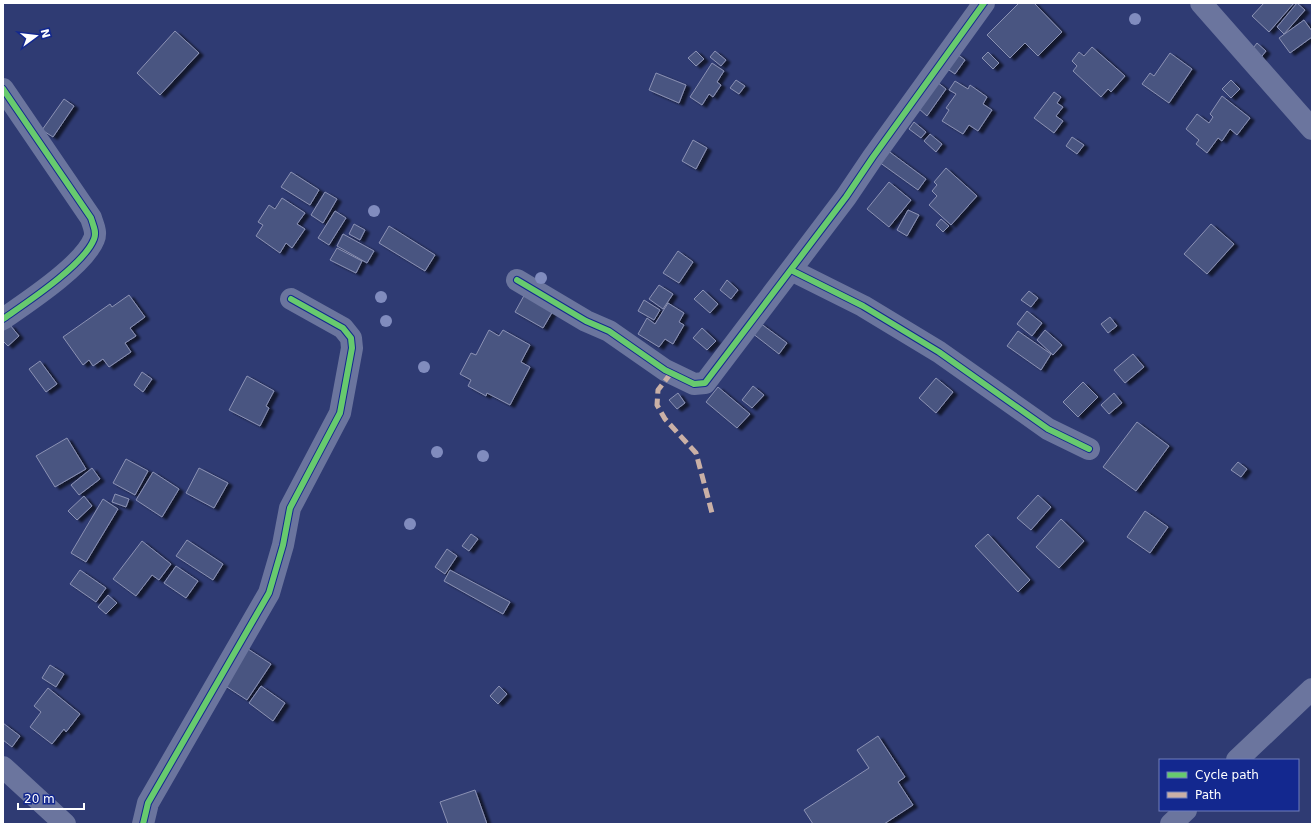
<svg xmlns="http://www.w3.org/2000/svg" width="1315" height="827" font-family="'DejaVu Sans',sans-serif">
	<style>
		.building { fill: #4a5481; stroke: #8b92b4; filter: url(#shadow) }
		.lines { fill: none; stroke-linecap: round; stroke-linejoin: round }
		.minor { stroke: #6b759e; stroke-width: 22 }
		.tertiary { stroke: #6b759e; stroke-width: 22 }
		.quiet { stroke: #cab0a6; stroke-width: 5; stroke-dasharray: 10 5; stroke-linecap: butt }
		.cycleway-casing { stroke: #13288f; stroke-width: 8 }
		.cycleway { stroke: #67ca6e; stroke-width: 6 }
		.tree { fill: #818cbe }
	</style>
	<defs>
		<filter id="shadow"><feDropShadow dx="4.5" dy="2.5" stdDeviation="1" flood-color="#0009"/></filter>
	</defs>
	<rect width="100%" height="100%" fill="#2f3b73"/>
	<path class="building" d="M1019 3H1034L1062 32 1038 56 1025 43 1010 58 987 35Z
		M1264 3H1294L1269 32 1252 16Z
		M1297 3 1305 10 1284 34 1277 27Z
		M1304 20 1312 31V37L1290 53 1279 38Z
		M175 31 199 53 160 95 137 73Z
		M1257 43 1266 51 1259 60 1250 52Z
		M1092 47 1125 76 1111 92 1108 89 1101 97 1073 71 1077 66 1072 61 1079 52 1084 56Z
		M696 51 704 59 696 66 688 58Z
		M715 51 726 60 721 66 710 57Z
		M988 52 999 63 993 69 982 58Z
		M1170 53 1192 69 1169 103 1142 84 1150 73 1154 76Z
		M957 54 965 60 955 74 946 68Z
		M712 63 724 71 717 82 721 85 713 97 709 94 702 105 690 97Z
		M656 73 686 85 679 103 649 90Z
		M736 80 745 86 739 94 730 88Z
		M1231 80 1240 89 1231 98 1222 89Z
		M955 81 968 89 970 85 987 97 983 104 992 110 978 131 969 125 963 134 942 121 949 110 946 108 956 94 949 90Z
		M937 82 946 89 927 116 918 108Z
		M1054 92 1061 97 1057 103 1063 107 1056 116 1063 121 1054 133 1034 118Z
		M1222 96 1250 118 1237 135 1230 129 1222 141 1218 138 1207 153 1196 144 1199 140 1186 129 1197 114 1209 123 1213 117 1210 114Z
		M64 99 74 106 53 137 42 130Z
		M914 122 926 132 921 138 909 129Z
		M930 134 942 144 936 152 924 141Z
		M1072 137 1084 145 1077 154 1066 146Z
		M693 140 707 148 696 169 682 161Z
		M887 150 926 179 918 190 879 162Z
		M946 168 977 196 951 225 929 205 937 196 932 191 937 185 934 182Z
		M291 172 319 190 310 205 281 187Z
		M889 182 911 200 889 227 867 209Z
		M325 192 337 199 323 223 311 215Z
		M282 198 305 213 297 224 305 229 292 248 286 243 280 253 256 236 263 225 258 222 269 205 275 209Z
		M908 210 919 215 907 236 897 230Z
		M335 211 346 218 329 245 318 238Z
		M941 219 949 226 943 232 936 225Z
		M354 224 365 230 360 240 349 234Z
		M1211 224 1234 244 1207 274 1184 254Z
		M389 226 435 255 425 271 379 243Z
		M343 234 374 251 367 263 337 246Z
		M337 248 362 261 356 273 330 260Z
		M678 251 693 262 679 283 663 273Z
		M727 280 738 290 731 299 720 290Z
		M659 285 673 294 663 309 649 299Z
		M703 290 718 304 710 313 694 299Z
		M1029 291 1038 298 1031 307 1021 300Z
		M526 292 554 309 543 328 515 312Z
		M129 295 145 317 130 328 136 336 125 343 131 352 109 367 103 359 93 366 89 360 83 365 63 337 110 304 112 307Z
		M644 300 660 310 654 320 638 311Z
		M668 303 684 313 679 322 684 325 673 344 665 339 659 347 638 334 647 318 655 324Z
		M1027 311 1042 323 1032 336 1017 324Z
		M1110 317 1117 326 1108 333 1101 324Z
		M760 323 787 343 779 354 752 333Z
		M10 325 19 336 8 346 3 341V331Z
		M702 328 716 341 707 350 693 338Z
		M489 330 499 336 503 330 530 345 521 362 530 367 510 405 487 393 486 396 468 386 471 380 460 374 471 353 476 355Z
		M1045 330 1062 345 1053 355 1037 340Z
		M1018 331 1051 354 1041 370 1007 346Z
		M1133 354 1144 367 1125 383 1114 370Z
		M40 361 57 384 46 392 29 369Z
		M142 372 152 379 143 392 134 385Z
		M247 376 274 391 266 406 269 408 260 426 229 410Z
		M936 378 953 392 936 413 919 398Z
		M1083 382 1098 397 1078 417 1063 402Z
		M753 386 764 395 752 408 742 400Z
		M718 387 750 414 737 428 706 402Z
		M678 393 685 403 677 409 669 400Z
		M1114 393 1122 403 1109 414 1101 405Z
		M1137 422 1169 446 1136 491 1103 467Z
		M67 438 86 469 55 487 36 456Z
		M126 459 148 471 135 495 113 483Z
		M1238 462 1247 469 1241 477 1231 470Z
		M92 468 100 479 79 495 71 485Z
		M199 468 228 483 214 508 186 493Z
		M153 472 179 489 162 517 136 500Z
		M115 494 129 499 126 507 112 502Z
		M1038 495 1051 507 1031 530 1017 518Z
		M84 496 92 506 77 520 68 511Z
		M103 499 118 509 86 562 71 553Z
		M1145 511 1168 527 1150 553 1127 537Z
		M1061 519 1084 541 1059 568 1036 547Z
		M471 534 478 539 469 551 462 546Z
		M988 534 1030 580 1018 592 975 546Z
		M187 540 223 564 213 580 176 556Z
		M142 541 171 564 159 580 152 575 136 596 113 579Z
		M447 549 457 556 445 574 435 567Z
		M176 566 198 581 186 598 164 583Z
		M80 570 106 588 96 602 70 584Z
		M450 570 510 602 503 614 444 581Z
		M108 595 117 603 106 614 98 607Z
		M245 647 271 664 247 700 221 683Z
		M50 665 64 674 56 687 42 678Z
		M261 686 285 703 273 721 249 703Z
		M499 686 507 694 498 704 490 696Z
		M48 688 80 714 66 732 64 729 52 744 30 727 41 712 34 706Z
		M3 723 20 736 12 747 3 740Z
		M878 736 905 777 898 782 913 805 884 824H813L804 810 869 768 857 750Z
		M475 790 487 824H448L440 802Z"/>
	<g class="lines">
		<path class="minor" d="M1201 3 1312 129
			M3 89 91 218C93 225 97 232 94 239 84 265 26 303 3 319
			M791 270 863 306 939 352 1048 429 1089 449
			M517 280 586 321 609 331 665 370 694 384 705 383 846 197 873 157 984 3
			M3 767 65 824
			M143 824 148 803 269 593 283 545 290 508 340 413 352 348 351 338 343 328 291 299"/>
		<path class="tertiary" d="M1237 760 1312 689
			M1171 824 1186 810"/>
		<path class="quiet" d="M671 373 658 390 657 405 665 419 696 453 712 513"/>
		<g class="cycleway-casing">
			<path id="cycleway" d="M3 89 91 218C93 225 97 232 94 239 84 265 26 303 3 319
				M791 270 863 306 939 352 1048 429 1089 449
				M517 280 586 321 609 331 665 370 694 384 705 383 846 197 873 157 984 3
				M143 824 148 803 269 593 283 545 290 508 340 413 352 348 351 338 343 328 291 299"/>
		</g>
		<use href="#cycleway" class="cycleway"/>
	</g>
	<g class="tree">
		<circle cx="1135" cy="19" r="6"/>
		<circle cx="374" cy="211" r="6"/>
		<circle cx="541" cy="278" r="6"/>
		<circle cx="381" cy="297" r="6"/>
		<circle cx="386" cy="321" r="6"/>
		<circle cx="424" cy="367" r="6"/>
		<circle cx="437" cy="452" r="6"/>
		<circle cx="483" cy="456" r="6"/>
		<circle cx="410" cy="524" r="6"/>
	</g>
	<rect width="1315" height="827" fill="none" stroke="#ffffff" stroke-width="8"/>
	<rect x="1159" y="759" width="140" height="52" fill="#13288f" stroke="#717ebc"/>
	<rect x="1167" y="772" width="20" height="6" fill="#67ca6e" stroke="#717ebc"/>
	<text x="1195" y="779" font-size="12" fill="#ffffff">Cycle path</text>
	<rect x="1167" y="792" width="20" height="6" fill="#cab0a6" stroke="#717ebc"/>
	<text x="1195" y="799" font-size="12" fill="#ffffff">Path</text>
	<g transform="translate(36 36) rotate(75)" stroke="#13288f" stroke-width="3" paint-order="stroke">
	<path d="M0-3L7 15L0 10L-7 15Z" fill="#ffffff"/>
	<text y="-6" font-size="11" font-weight="bold" text-anchor="middle" fill="#ffffff">N</text>
	</g>
	<path d="M18 803v6h66v-6" fill="none" stroke="#ffffff" stroke-width="2"/>
	<text x="24" y="803" font-size="12" fill="#ffffff" stroke="#13288f" stroke-width="3" paint-order="stroke">20 m</text>
</svg>
